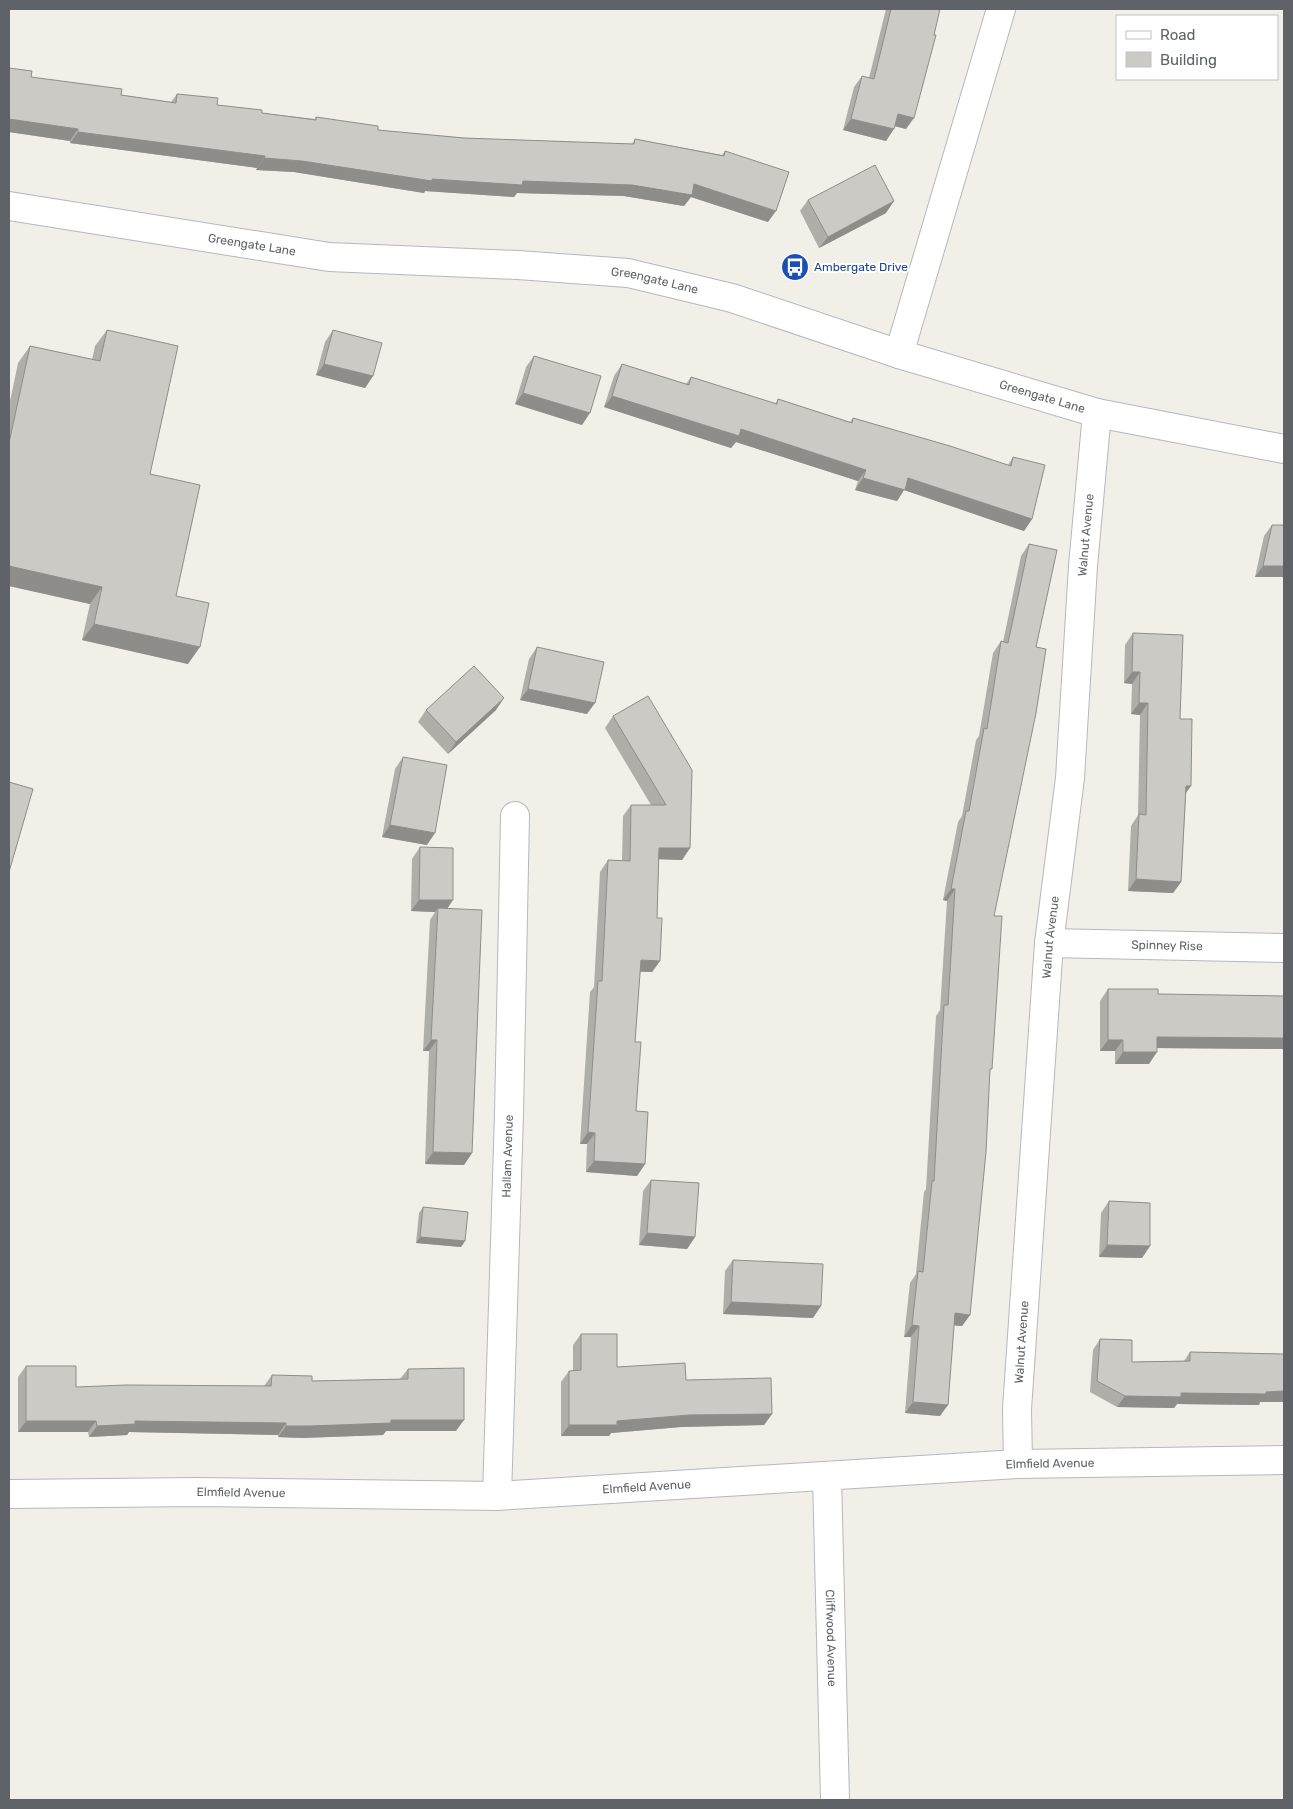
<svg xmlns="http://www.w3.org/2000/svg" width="1293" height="1809" font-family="Rubik,sans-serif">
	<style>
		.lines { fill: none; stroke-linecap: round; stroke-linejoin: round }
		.minor-casing { stroke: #b5b8bc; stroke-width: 30 }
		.minor { stroke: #fff; stroke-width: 28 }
		.wall { fill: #afaea9 }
		.shaded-wall { fill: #8f8d8a }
		.building { fill: #cccac5; stroke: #8f8d8a }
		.labels { text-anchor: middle; stroke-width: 4; stroke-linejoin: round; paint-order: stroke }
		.street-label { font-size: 12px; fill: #5f6368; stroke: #fff }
		.transit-label { font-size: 12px; fill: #164399; stroke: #fff; text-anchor: start }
	</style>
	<rect width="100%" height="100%" fill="#f1efe8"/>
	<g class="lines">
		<g class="minor-casing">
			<g id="minor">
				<path id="s1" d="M9 206 329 257 518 265 628 273 732 298 899 354 1097 413 1284 449"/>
				<path d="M899 354 1001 9"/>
				<path id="s2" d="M1049 943 1284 948"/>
				<path id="s3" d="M1018 1464 1017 1409 1049 943 1070 778 1083 566 1097 413"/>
				<path id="s4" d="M827 1476 835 1800"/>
				<path id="s5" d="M9 1494 197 1492 497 1496 1018 1464 1284 1460"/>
				<path id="s6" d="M497 1496 509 1114 515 816"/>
			</g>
		</g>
		<use href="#minor" class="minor"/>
	</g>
	<path class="wall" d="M886 9H940L906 129 895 126 886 141 843 130 854 87 862 76 869 78Z
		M9 68 31 77 121 95 171 102 177 94 217 105 262 113 315 119 316 117 378 130 464 138 632 144 635 139 722 155 725 151 768 222 691 197 684 206 624 196 517 193 514 197 425 191 424 193 294 172 256 170 257 168 70 143V141L9 132Z
		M808 200 886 213 819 248 800 211Z
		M107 330 150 474 176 596 188 664 82 640 90 604 9 586V406L18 363 30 346 92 360 95 346Z
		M333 330 373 376 365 388 316 375 325 342Z
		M534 356 582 425 515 404 526 367Z
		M622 364 686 384 691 377 775 404 778 399 850 422 853 418 1008 465 1013 457 1032 519 1024 531 904 490 897 501 855 490 858 481 736 442 731 448 604 407 614 376Z
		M1272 525H1284V577H1255L1264 536Z
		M1029 544 1036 647 994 916 990 1073 970 1315 962 1326 954 1325 940 1416 905 1413 911 1337H904L910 1283 916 1274 924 1192 926 1189 936 1016 940 1010 947 901 943 900 958 822 962 816 976 740 979 736 993 653 1001 641 1003 642 1021 556Z
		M1133 633 1180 719 1186 794 1181 882 1173 893 1128 891 1131 826 1138 815 1140 715 1131 714 1132 684 1124 683 1125 645Z
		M537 647 587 714 520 700 529 659Z
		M648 696 690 848 682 860 659 859 657 918 660 961 652 972H640L635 1042 636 1111 645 1164 637 1176 586 1172 587 1144H580L590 992 594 987 600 872 608 860 622 861 623 816 631 805H651L605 728 613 716Z
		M426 710H496L448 754 418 722Z
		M403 757 427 845 382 837 395 769Z
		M420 847 447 909 472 1153 464 1165 425 1164 429 1051H423L430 920 435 912 411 911 412 859Z
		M1108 989 1158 994 1284 1049 1157 1048 1149 1064H1115V1051H1100V1001Z
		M651 1180 695 1237 687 1249 639 1245 643 1191Z
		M1109 1201 1150 1246 1142 1258 1099 1257 1101 1213Z
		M423 1207 465 1241 461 1247 416 1243 419 1213Z
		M733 1260 813 1318 723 1314 725 1271Z
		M581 1334 617 1367 686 1380 772 1414 764 1425 681 1427 611 1433 609 1436H561V1382L569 1371H573V1345Z
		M1100 1339 1132 1362 1184 1361 1190 1352 1284 1354V1402H1260L1259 1405 1177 1404 1174 1408 1117 1407 1090 1392 1093 1350Z
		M26 1366 76 1387 264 1386 272 1375 312 1381 400 1379 408 1369 456 1431H386L383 1435 302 1438 278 1437V1435L129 1432 127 1435 89 1437 88 1432H18V1377Z"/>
	<path class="shaded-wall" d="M898 114 914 118 906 129 890 125Z
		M9 119 78 129 70 141 9 132Z
		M851 119 894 129 886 141 843 130Z
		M78 132 265 156 257 168 70 143Z
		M264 158 302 161 432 179 694 184 776 211 768 222 691 197 684 206 624 196 517 193 514 197 425 191 424 193 294 172 256 170Z
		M894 201 886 213 819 248 828 237Z
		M324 364 373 376 365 388 316 375Z
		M523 393 590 413 582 425 515 404Z
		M612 396 741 429 866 470 858 481 736 442 731 448 604 407Z
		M863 478H908L1032 519 1024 531 904 490 897 501 855 490Z
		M9 566 102 587 90 604 9 586Z
		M1263 566H1284V577H1255Z
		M94 624 200 647 188 664 82 640Z
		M1132 672H1140L1132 684 1124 683Z
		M528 689 595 703 587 714 520 700Z
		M504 698 496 710 448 754 456 742Z
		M1139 703H1148L1140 715 1131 714Z
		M1186 786H1191L1183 797Z
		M390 825 435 833 427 845 382 837Z
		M659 848H690L682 860 651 859Z
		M1136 879 1181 882 1173 893 1128 891Z
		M951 889H955L947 901 943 900Z
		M419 900H453L445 912 438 908 435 912 411 911Z
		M641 960 660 961 652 972 633 971Z
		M1157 1037 1284 1038V1049L1149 1048Z
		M431 1040H437L429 1051H423Z
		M1108 1040H1123L1115 1051H1100Z
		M1123 1052H1157L1149 1064H1115Z
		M588 1132 595 1133 587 1144H580Z
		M433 1152 472 1153 464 1165 425 1164Z
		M594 1161 645 1164 637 1176 586 1172Z
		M647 1233 695 1237 687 1249 639 1245Z
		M420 1237 465 1241 461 1247 416 1243Z
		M1107 1245 1150 1246 1142 1258 1099 1257Z
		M731 1302 821 1306 813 1318 723 1314Z
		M955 1313 970 1315 962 1326 947 1325Z
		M912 1325 919 1326 911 1337H904Z
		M1284 1391V1402H1260L1259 1405 1177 1404 1174 1408 1117 1407 1125 1396 1181 1393Z
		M913 1402 948 1405 940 1416 905 1413Z
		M772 1414 764 1425 681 1427 611 1433 609 1436H561L569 1425 689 1415Z
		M391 1420H464L456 1431H386L383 1435 302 1438 278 1437 286 1426Z
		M26 1421H96L88 1432H18Z
		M135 1421 286 1423 278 1435 129 1432 127 1435 89 1437 97 1426Z"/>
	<path class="building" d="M891 9H940L934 35H936L914 118 898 114 894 129 851 119 862 76 874 79Z
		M9 68 32 71 31 77 122 89 121 95 176 103 177 94 218 98 217 105 262 110V113L316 120V117L378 126V130L464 138 634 144 635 139 724 156 725 151 789 172 776 211 694 184 692 195 632 185 523 181 522 185 432 179V181L302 161 264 158 265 156 78 132V129L9 119Z
		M875 165 894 201 828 237 808 200Z
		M107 330 178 346 150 474 200 485 176 596 209 603 200 647 94 624 102 587 9 566V443L30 346 100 361Z
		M333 330 382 343 373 376 324 364Z
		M534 356 601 376 590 413 523 393Z
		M622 364 689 385 691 377 777 404 778 399 852 423 853 418 950 446 1011 466 1013 457 1045 465 1032 519 908 478 905 490 863 478 866 470 741 429 739 436 612 396Z
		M1272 525H1284V566H1263Z
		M1029 544 1057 550 1036 647 1046 649 1036 713 994 916H1002L992 1069H990L986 1152 970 1315 955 1313 948 1405 913 1402 919 1326 912 1325 918 1271 923 1272 932 1181H934L944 1005H948L955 889H951L966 811H969L984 728 987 729 1001 641 1008 643Z
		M1133 633 1183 635 1180 719H1192L1191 786H1186L1181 882 1136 879 1139 814 1146 815 1148 703H1139L1140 672H1132Z
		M537 647 604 662 595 703 528 689Z
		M474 666 504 698 456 742 426 710Z
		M648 696 692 770 690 848H659L657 918H662L660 961 641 960 635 1042H641L636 1111 648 1112 645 1164 594 1161 595 1133 588 1132 598 981H602L608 860 630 861 631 805H666L613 716Z
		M403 757 447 765 435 833 390 825Z
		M9 782 33 789 9 872Z
		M420 847 453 848V900H419Z
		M438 908 482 910 472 1153 433 1152 437 1040H431Z
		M1108 989H1158V994L1284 996V1038L1157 1037V1052H1123V1040H1108Z
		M651 1180 699 1183 695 1237 647 1233Z
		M1109 1201 1150 1203V1246L1107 1245Z
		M423 1207 468 1212 465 1241 420 1237Z
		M733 1260 823 1264 821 1306 731 1302Z
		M581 1334H617V1367L685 1363 686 1380 771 1378 772 1414 689 1415 617 1421V1425H569V1371L581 1370Z
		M1100 1339 1132 1340V1362L1190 1361V1352L1284 1354V1391L1266 1392V1394L1181 1393V1397L1125 1396 1097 1381Z
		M26 1366H76V1387L126 1385 271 1386 272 1375 312 1376V1381L408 1379V1369L464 1368V1420H391V1423L310 1426H286V1423L135 1421V1424L97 1426 96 1421H26Z"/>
	<defs>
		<g id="bus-disc" transform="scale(1.4375)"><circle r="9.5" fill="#1a4fb4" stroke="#fff"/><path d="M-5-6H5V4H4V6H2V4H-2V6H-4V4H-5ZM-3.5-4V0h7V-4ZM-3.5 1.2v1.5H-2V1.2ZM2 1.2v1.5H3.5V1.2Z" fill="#fff"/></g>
	</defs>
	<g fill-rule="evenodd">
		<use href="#bus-disc" x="795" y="267"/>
	</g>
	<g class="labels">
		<g class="street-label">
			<text dy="4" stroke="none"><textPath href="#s1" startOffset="246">Greengate Lane</textPath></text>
			<text dy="4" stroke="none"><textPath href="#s1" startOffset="651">Greengate Lane</textPath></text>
			<text dy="4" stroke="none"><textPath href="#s1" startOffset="1056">Greengate Lane</textPath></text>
			<text dy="4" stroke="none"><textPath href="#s3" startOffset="932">Walnut Avenue</textPath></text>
			<text dy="4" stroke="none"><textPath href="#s3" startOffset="528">Walnut Avenue</textPath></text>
			<text dy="4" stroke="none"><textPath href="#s2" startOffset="118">Spinney Rise</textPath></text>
			<text dy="4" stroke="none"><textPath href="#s6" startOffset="340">Hallam Avenue</textPath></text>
			<text dy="4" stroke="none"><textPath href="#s3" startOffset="122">Walnut Avenue</textPath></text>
			<text dy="4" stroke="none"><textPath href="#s5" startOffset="1042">Elmfield Avenue</textPath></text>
			<text dy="4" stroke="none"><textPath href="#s5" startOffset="638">Elmfield Avenue</textPath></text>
			<text dy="4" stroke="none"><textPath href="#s5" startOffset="232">Elmfield Avenue</textPath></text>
			<text dy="4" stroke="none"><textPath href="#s4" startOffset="162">Cliffwood Avenue</textPath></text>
		</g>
		<g class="transit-label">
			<text x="814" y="271">Ambergate Drive</text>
		</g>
	</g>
	<rect width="1293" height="1809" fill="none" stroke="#5f6368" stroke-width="20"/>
	<rect x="1116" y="15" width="162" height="65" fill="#ffffff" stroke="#bfc1c3"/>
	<rect x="1126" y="31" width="25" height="8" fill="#ffffff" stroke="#bfc1c3"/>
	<text x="1160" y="40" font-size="15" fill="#5f6368">Road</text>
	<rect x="1126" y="52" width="25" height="15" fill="#cccac5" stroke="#bfc1c3"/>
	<text x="1160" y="65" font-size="15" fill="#5f6368">Building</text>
</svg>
